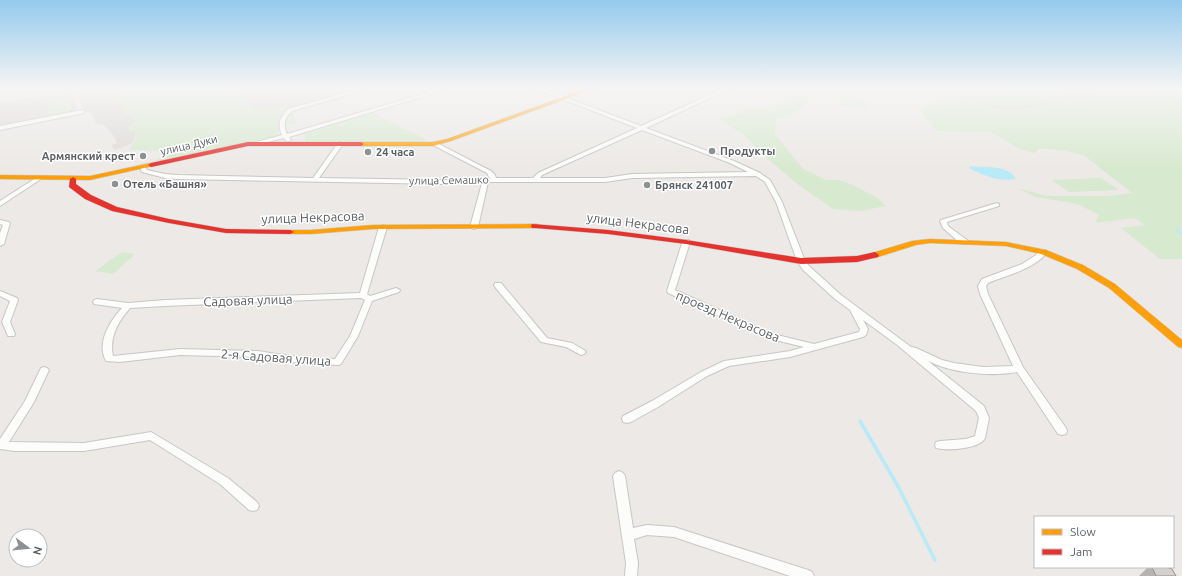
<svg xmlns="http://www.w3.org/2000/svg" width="1182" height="576" font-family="Ubuntu,sans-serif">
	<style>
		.industrial { fill: #dddad7 }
		.education { fill: #ded9d5 }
		.green { fill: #d7e9cf }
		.water { fill: #b9eaf8 }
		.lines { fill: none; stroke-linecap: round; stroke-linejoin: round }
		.stream-far1 { stroke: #b9eaf8; stroke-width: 2 }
		.stream { stroke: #b9eaf8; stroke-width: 3.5 }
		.street-casing { stroke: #c7c7c7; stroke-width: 2 }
		.slow-casing { stroke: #c8c8c8; stroke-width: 1 }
		.jam-casing { stroke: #c8c8c8; stroke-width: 1 }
		.street { fill: #fcfcfb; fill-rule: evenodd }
		.slow { fill: #ff9f0a; fill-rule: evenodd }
		.jam { fill: #e5322d; fill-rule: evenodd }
		.wall { fill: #b5b4b3 }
		.building { fill: #d3d1d0; stroke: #949292 }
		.poi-dot { fill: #8e9192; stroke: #fff; stroke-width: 1.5 }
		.labels { text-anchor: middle; stroke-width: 3; stroke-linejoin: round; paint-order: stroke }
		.far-street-label { font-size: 11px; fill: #5b6165; stroke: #fff }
		.far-poi-label { font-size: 11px; font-weight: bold; fill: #5b6165; stroke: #fff; text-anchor: start }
		.street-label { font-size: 13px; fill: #5b6165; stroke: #fff }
	</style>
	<rect width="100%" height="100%" fill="#ece9e6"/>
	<path class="industrial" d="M74 89H118L121 91 122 93 118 103 124 104 127 114 133 118 136 122V132L133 143 115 150 111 145 117 143 113 135 104 125 96 124 93 114 84 111Z
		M233 89H357L293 107 254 109Z"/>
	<path class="education" d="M978 89H1114L1117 90 1067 100 1015 112 997 110 964 97 979 90Z
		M70 91 78 111 0 127V102H8Z"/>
	<path class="green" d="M118 89H233L254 109 293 107 341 94 346 98 293 112 296 124 282 125 276 136 155 161 170 151 128 150 135 141 136 132 129 131 128 127 135 122 133 118 126 114 124 104H118L122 93Z
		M802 89H817L809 102 794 113 776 119 775 134 803 169 826 180H839L853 185 879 199 885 206 861 211 833 209 796 183 760 152 748 138 719 119 742 112 751 107H765L778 104Z
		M988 89H1056L1063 96C1058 100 1049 100 1042 102 1025 105 988 113 976 95L979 92 978 91Z
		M1147 89H1182V259H1160L1121 228 1145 225 1134 218 1095 223 1099 215 1078 204 1036 197 1017 188 1047 196H1109L1132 193 1085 156 1068 151 1040 148 1035 153 1019 149 1000 137 990 132 937 131 925 118 921 109 952 97H964L997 109 1015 112 1067 100 1103 93 1122 91 1145 93 1152 92Z
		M838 97 864 99 867 108 840 106Z
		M66 99 72 110 50 115 46 103Z
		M373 113 426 139 424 141H305V134Z
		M1101 178 1119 190 1069 192 1052 180Z
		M122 252 135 254 113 274 95 271Z"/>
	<path class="water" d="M970 166C983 168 1009 164 1016 179 999 182 984 176 969 168Z"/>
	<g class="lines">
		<path class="stream-far1" d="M1176 229 1182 234"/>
		<path class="stream" d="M860 421 899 488 935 560"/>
		<g class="street-casing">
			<path id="street" d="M360 89H368L292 111C284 118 283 125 287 134L440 89H448L289 137 291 140 290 141H286L284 138 255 145 252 143 282 135C277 124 280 117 288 109Z
				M536 89H543L641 126 722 89H729L646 128 734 161 760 173 770 180 782 202 805 261 809 266 841 295 911 347 916 348 942 360 954 363 983 367 1013 366 980 294 978 286 982 279 1022 264 1036 255 1040 250H1046L1047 252 1046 254C1031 270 1008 275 988 283L986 286 988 294 1023 367 1066 428 1067 431 1066 434 1062 435 1058 434 1017 372C990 377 952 373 928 361L984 406 989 418 985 438C980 449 947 451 936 448L935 445 936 442 940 441 966 439 975 436 979 418 976 411 896 344 863 320 868 329 866 335 863 337 790 357 729 366 707 376 658 407 631 422 627 423 623 422 622 419 623 416 652 401 701 372 724 361 790 351 804 347 767 338 668 293 667 291 683 240H689L690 242 675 290 773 334 814 344 859 332 860 329 850 310 835 299 803 270 797 261 776 202 765 182 756 176 632 178 605 182H488L478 227 474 229 470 227 482 183 443 184 177 179 165 178 142 172 140 168 143 166 145 167 147 170 165 174 177 175 313 178 338 143 340 142 343 144 319 178 443 180 490 179 487 173 433 145V143L435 142 491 171 495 175 496 178H533L538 173 637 128ZM642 130 730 163 748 172 632 174 605 178H540L542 175Z
				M82 110 84 111V113L0 130V126Z
				M39 176 42 178 41 179 0 206V201Z
				M997 203 999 204V206L947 222 948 226 967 240 968 242 967 244H961L943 228 940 221 941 220Z
				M0 220 9 222 10 223 4 244 0 246V233L3 225 0 224Z
				M383 225 387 227 367 294 370 296 396 288 400 290 399 292 372 301 358 336 341 364 338 365 289 362 258 357 180 355 120 362 106 361C96 343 110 321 122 308L94 304 93 302 94 300 97 299 128 303 165 300 360 293 379 227ZM361 298 365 300 350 336 335 359 289 356 258 351 180 349 113 356C109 337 118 322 130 308L165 306Z
				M495 283H501L547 338 572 343 584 350 586 352 584 354 581 355 566 347 541 342 495 287 494 285Z
				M0 291 17 298 18 300 10 322 15 334 14 336H8L2 322 10 301 0 296Z
				M44 367 47 368 49 370 34 402 9 442 84 443 151 432 228 478 257 502 259 506 257 510 253 511 249 510 220 484 150 440 84 451H15L0 449V439L25 401 41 368Z
				M619 471 623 473 625 476 633 528 647 525 674 527 808 570 812 572 814 576H790L674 537 647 535 634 539 638 563 637 576H625L626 563 613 476 615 473Z"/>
		</g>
		<g class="slow-casing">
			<path id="slow" d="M585 89H593L451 141 433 146H361L358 144 361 142H433L447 139Z
				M151 163 153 164V166L90 180 0 179V175L90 176Z
				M535 224H538L539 226 538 228 373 229 311 234H290L286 232 290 230H311L373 225Z
				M930 239 1006 242 1046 250 1083 265 1115 284 1182 340V348L1178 347 1109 288 1077 269 1041 254 1006 246 930 243 916 245 875 258 871 255 872 253 912 241Z"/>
		</g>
		<g class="jam-casing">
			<path id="jam" d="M248 142H361L364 144 361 146H248L151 167 148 165 151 163Z
				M73 177 76 179V184L91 195 117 207 169 219 226 229 290 230 294 232 290 234 226 233 169 223 112 211 85 199 69 187 70 179Z
				M532 224 608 230 686 240 801 258 857 256 875 252 879 255 878 257 857 262 801 264 686 244 608 234 535 228H532L531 226Z"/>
		</g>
		<use href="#street" class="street"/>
		<use href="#slow" class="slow"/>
		<use href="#jam" class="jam"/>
	</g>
	<path class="wall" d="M1148 567H1166L1176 576H1139Z"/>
	<path class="building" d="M1152 567H1166L1172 569 1176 576H1156Z"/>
	<linearGradient id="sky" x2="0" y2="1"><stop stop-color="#95caee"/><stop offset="0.52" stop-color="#f6f5f4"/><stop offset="1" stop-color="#f6f5f4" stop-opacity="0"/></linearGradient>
	<rect width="1182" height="170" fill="url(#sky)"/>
	<g class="poi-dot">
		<circle cx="712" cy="151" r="4"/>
		<circle cx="368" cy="152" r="4"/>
		<circle cx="143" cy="156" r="4"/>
		<circle cx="115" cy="184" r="4"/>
		<circle cx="647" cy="185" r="4"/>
	</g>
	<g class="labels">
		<g class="far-street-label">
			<text transform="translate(189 145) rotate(-13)" y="4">улица Дуки</text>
			<text transform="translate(449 180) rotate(-1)" y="4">улица Семашко</text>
		</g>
		<g class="far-poi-label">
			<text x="720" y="155">Продукты</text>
			<text x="376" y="156">24 часа</text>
			<text x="135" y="160" text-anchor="end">Армянский крест</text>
			<text x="123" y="188">Отель «Башня»</text>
			<text x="655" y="189">Брянск 241007</text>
		</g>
		<g class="street-label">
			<text transform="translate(313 217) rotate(-2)" y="5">улица Некрасова</text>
			<text transform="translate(638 223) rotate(7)" y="5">улица Некрасова</text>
			<text transform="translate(248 300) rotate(-2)" y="5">Садовая улица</text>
			<text transform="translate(728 316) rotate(23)" y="5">проезд Некрасова</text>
			<text transform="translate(276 357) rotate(4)" y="5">2-я Садовая улица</text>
		</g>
	</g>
	<rect x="1034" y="516" width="140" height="52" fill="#ffffff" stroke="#bdc0c1"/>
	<rect x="1042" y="529" width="20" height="6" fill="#ff9f0a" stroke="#bdc0c1"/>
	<text x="1070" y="536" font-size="12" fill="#5b6165">Slow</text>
	<rect x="1042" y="549" width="20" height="6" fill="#e5322d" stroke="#bdc0c1"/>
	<text x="1070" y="556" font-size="12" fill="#5b6165">Jam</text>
	<g transform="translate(28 548) rotate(106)"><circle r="19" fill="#ffffff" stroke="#bdc0c1"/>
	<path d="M0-3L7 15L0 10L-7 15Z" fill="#8e9192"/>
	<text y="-6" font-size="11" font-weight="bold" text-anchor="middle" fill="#5b6165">N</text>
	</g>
</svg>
